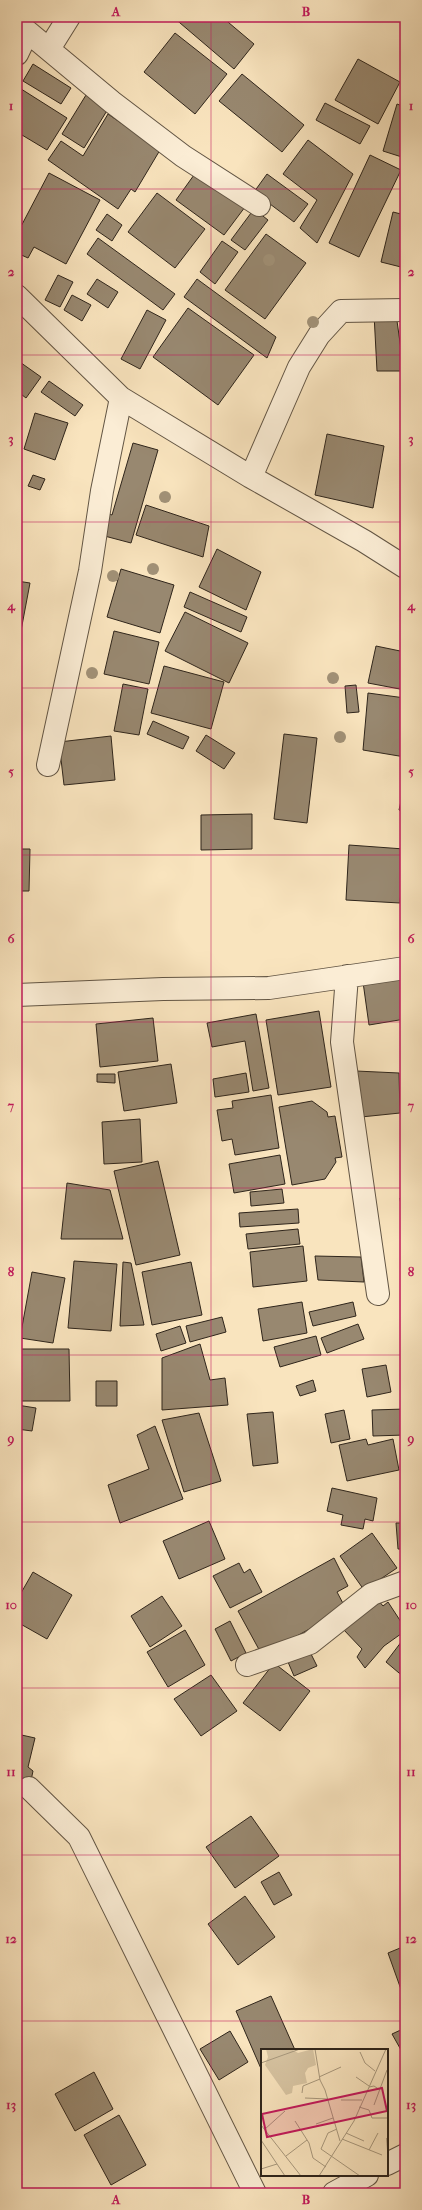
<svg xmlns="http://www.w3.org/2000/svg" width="422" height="2210" font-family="'IM FELL French Canon',serif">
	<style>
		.building { fill: #988870; stroke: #2f251b }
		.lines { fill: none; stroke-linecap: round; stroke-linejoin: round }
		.street-casing { stroke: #625544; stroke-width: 24 }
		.street { stroke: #fbedd5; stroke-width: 22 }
		.tree { fill: #a19177 }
		.grid { fill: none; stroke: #c2185b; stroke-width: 1; stroke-opacity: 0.55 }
		.inset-river { fill: none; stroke: #b4a387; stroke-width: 2 }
		.inset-road { fill: none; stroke: #a8987d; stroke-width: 1 }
		.view { fill: #c2185b; fill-opacity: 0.15; stroke: #c2185b; stroke-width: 2 }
		.inset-edge { fill: none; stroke: #2f251b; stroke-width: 2 }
		.neatline { fill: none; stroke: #c2185b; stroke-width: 1.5 }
		.grid-label { font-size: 13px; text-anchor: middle; font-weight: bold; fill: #c2185b }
	</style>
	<rect width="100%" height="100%" fill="#f9e4be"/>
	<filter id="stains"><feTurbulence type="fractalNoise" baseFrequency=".005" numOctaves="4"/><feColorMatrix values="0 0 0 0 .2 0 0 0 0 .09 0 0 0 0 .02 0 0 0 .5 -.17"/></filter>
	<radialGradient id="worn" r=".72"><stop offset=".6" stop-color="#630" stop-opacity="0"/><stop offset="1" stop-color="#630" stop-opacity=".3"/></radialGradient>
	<path class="building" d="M173 17H222L254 44 234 69Z
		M175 33 227 74 195 114 144 72Z
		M358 59 400 82 378 124 335 100Z
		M33 64 71 88 61 104 23 81Z
		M242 74 304 125 282 152 219 101Z
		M18 87 67 118 47 150 17 132Z
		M86 95 108 109 84 148 62 134Z
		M325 103 370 126 360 144 316 120Z
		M397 104 405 107V158L383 151Z
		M108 114 160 150 135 192 131 189 118 209 48 160 61 141 83 156Z
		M308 140 353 174 317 243 300 228 317 200 283 174Z
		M370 155 401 170 359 257 329 243Z
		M199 168 248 203 224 235 176 200Z
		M49 173 100 200 66 264 34 247 28 258 17 253V234Z
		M267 174 308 204 294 222 254 192Z
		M157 193 205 229 175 268 128 232Z
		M254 209 268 220 245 250 231 240Z
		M393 212 405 215V268L381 262Z
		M107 214 122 225 112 241 96 230Z
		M266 234 306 263 265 319 225 290Z
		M98 238 175 294 163 310 87 254Z
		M222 241 238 252 215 284 200 272Z
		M58 275 73 282 60 307 45 300Z
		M97 279 118 292 108 308 87 294Z
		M197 279 276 337 267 358 184 297Z
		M72 295 91 305 82 321 64 310Z
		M188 308 254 355 218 405 153 357Z
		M147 310 166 320 140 369 121 359Z
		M374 314 397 321 404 371H377Z
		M17 360 41 377 26 398 17 391Z
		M49 381 83 405 75 416 41 392Z
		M35 413 68 423 55 460 24 449Z
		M327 434 384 446 373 508 315 495Z
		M133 443 158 450 131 543 97 534 104 512 112 515Z
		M33 475 45 479 40 490 28 486Z
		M146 505 209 526 203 557 136 535Z
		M217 549 261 572 246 610 199 587Z
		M121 569 174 585 160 633 107 617Z
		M17 581 30 583 20 636H17Z
		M190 592 247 617 241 632 184 607Z
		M185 612 248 643 229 683 165 651Z
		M114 631 159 642 149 684 104 674Z
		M376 646 405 652V690L368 683Z
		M164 666 224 682 211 729 151 713Z
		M123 684 148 689 139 735 114 731Z
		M356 685 359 712 347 713 345 686Z
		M368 693 405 698V757L363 750Z
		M153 721 189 737 183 749 147 734Z
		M284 734 317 738 307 823 274 819Z
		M206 735 235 753 224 769 196 751Z
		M111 736 115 780 64 785 59 742Z
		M401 801 405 802V812L399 810Z
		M252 814V849L201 850V815Z
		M349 845 404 849 400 903 346 900Z
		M17 849H30L29 891H17Z
		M402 976 405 995V1019L369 1025 363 982Z
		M319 1011 331 1087 278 1095 266 1020Z
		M256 1014 269 1088 253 1091 245 1041 212 1047 207 1023Z
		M153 1018 158 1061 100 1067 96 1024Z
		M171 1064 177 1103 124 1111 118 1072Z
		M356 1071 399 1073 400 1113 361 1117Z
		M246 1073 249 1092 215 1097 213 1079Z
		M97 1074H115V1083L97 1082Z
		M405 1076V1102L401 1077Z
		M271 1095 279 1148 235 1155 232 1139 222 1141 217 1110 233 1108 232 1101Z
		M312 1101 327 1112 328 1117 335 1116 342 1157 335 1158 336 1162 325 1179 292 1185 279 1107Z
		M140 1119 142 1162 104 1164 102 1122Z
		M280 1155 285 1184 234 1193 229 1164Z
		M158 1161 180 1255 136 1265 114 1171Z
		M67 1183 110 1190 123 1239H61Z
		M282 1189 284 1203 251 1206 250 1192Z
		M405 1197V1236L400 1198Z
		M298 1209 299 1223 240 1227 239 1213Z
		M298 1229 300 1244 248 1249 246 1234Z
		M303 1246 307 1281 253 1287 250 1252Z
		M315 1256 361 1257 364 1282 318 1280Z
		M17 1261 20 1262 17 1285Z
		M74 1261 117 1264 111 1331 68 1328Z
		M123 1262 131 1263 144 1325 120 1326Z
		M191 1262 202 1315 152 1325 142 1272Z
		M32 1272 65 1278 53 1343 20 1338Z
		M302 1302 307 1333 263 1341 258 1309Z
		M353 1302 356 1316 313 1326 309 1312Z
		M222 1317 226 1332 190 1342 186 1326Z
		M358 1324 364 1339 327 1353 321 1338Z
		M180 1326 186 1343 161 1351 156 1334Z
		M316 1336 321 1355 280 1367 274 1347Z
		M200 1344 210 1380 225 1378 228 1405 162 1410V1358Z
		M18 1349H69L70 1401H18Z
		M386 1365 391 1392 367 1397 362 1369Z
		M313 1380 316 1391 300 1396 296 1386Z
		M96 1381H117V1406H96Z
		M17 1405 36 1408 32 1431 17 1429Z
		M405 1409V1435L373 1436 372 1410Z
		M344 1410 350 1439 331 1443 325 1414Z
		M273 1412 278 1463 253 1466 247 1414Z
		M199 1413 221 1481 184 1492 162 1420Z
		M155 1426 183 1499 120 1523 108 1485 149 1469 137 1435Z
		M366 1439 368 1445 393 1439 399 1470 347 1481 339 1445Z
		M332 1488 377 1498 373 1521 365 1519 363 1529 341 1525 343 1515 327 1511Z
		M209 1521 225 1559 179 1579 163 1541Z
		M396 1523H405V1549H398Z
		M372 1533 397 1568 364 1590 340 1556Z
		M334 1558 348 1586 337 1592 346 1609 262 1655 238 1611Z
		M239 1563 244 1573 250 1569 262 1592 230 1608 213 1576Z
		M33 1572 72 1595 47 1639 17 1622V1600Z
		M162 1596 182 1626 150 1647 131 1616Z
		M378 1600 383 1606 388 1602 405 1628V1631L384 1646 365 1668 357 1657 362 1649 343 1629Z
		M230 1621 246 1653 231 1661 215 1629Z
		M185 1630 205 1665 168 1687 147 1652Z
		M405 1637V1678L386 1662Z
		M307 1646 317 1666 294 1676 285 1655Z
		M274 1663 310 1691 280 1731 243 1703Z
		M211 1675 237 1711 201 1736 174 1699Z
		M17 1734 35 1738 28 1767 33 1771 29 1790 17 1785Z
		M251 1816 279 1856 235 1888 206 1847Z
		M279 1872 292 1895 274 1905 261 1882Z
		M245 1896 275 1937 238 1965 208 1924Z
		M405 1946V1994L403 1995 388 1953Z
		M271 1996 295 2050H262V2071L236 2011Z
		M405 2028V2057L392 2034Z
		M230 2031 248 2062 219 2080 200 2049Z
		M94 2072 113 2109 75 2131 55 2094Z
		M119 2115 146 2165 111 2185 84 2135Z
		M17 2169 22 2175 17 2180Z"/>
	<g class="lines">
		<g class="street-casing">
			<path id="street" d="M17 23 112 102 183 156 259 205
				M49 49 69 17
				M17 54 27 33
				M17 296 121 398 251 477 364 541 405 567
				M251 477 299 367 319 335 341 311 405 310
				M48 765 90 571 102 491 121 398
				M347 976 342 1042 378 1294
				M17 995 163 989 269 988 405 968
				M247 1665 310 1643 372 1594 405 1582
				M29 1788 79 1837 255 2193
				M387 2164 405 2155
				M334 2193 367 2175"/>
		</g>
		<use href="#street" class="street"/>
	</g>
	<g class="tree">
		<circle cx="269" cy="260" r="6"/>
		<circle cx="313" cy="322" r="6"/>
		<circle cx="165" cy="497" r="6"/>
		<circle cx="153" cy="569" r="6"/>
		<circle cx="113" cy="576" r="6"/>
		<circle cx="92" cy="673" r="6"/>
		<circle cx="333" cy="678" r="6"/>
		<circle cx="340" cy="737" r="6"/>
	</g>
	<path class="grid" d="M211 17V2193M17 189H405M17 355H405M17 522H405M17 688H405M17 855H405M17 1022H405M17 1188H405M17 1355H405M17 1522H405M17 1688H405M17 1855H405M17 2021H405"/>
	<g transform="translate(261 2049)">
		<rect width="127" height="127" fill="#f9e4be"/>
		<path d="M5 0H30L37 4 52 0 55 16 47 19 44 24 46 34 32 37 31 44 25 46 4 16 7 8Z" fill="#d7c4a2"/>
		<path class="inset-river" d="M126 89 127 101"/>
		<path class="inset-road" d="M54 0 59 31 64 41 79 92M99 3 104 14 114 22M0 14 39 0M58 28 80 18M95 28 108 37M108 38 113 37 119 41M41 44 42 37 59 30M44 49 67 50M80 51H101M113 56 126 21M98 58 108 61 111 69H127M34 72 48 94 52 109 65 118M55 75 72 69M0 76 40 127M4 80 24 62M76 80 67 84 60 100 99 127M85 84 103 92M81 90 121 106M0 91 24 127M108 101 117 84M25 107 46 91M0 120 16 115M58 127 93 72 125 0"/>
		<path class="view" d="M121 39 126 62 6 88 1 65Z"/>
		<rect width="127" height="127" class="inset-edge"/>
	</g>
	<rect width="422" height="2210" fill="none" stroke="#f9e4be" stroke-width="44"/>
	<rect x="22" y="22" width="378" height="2166" class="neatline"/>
	<g class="grid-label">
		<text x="116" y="16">A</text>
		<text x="306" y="16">B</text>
		<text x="11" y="110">1</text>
		<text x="411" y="110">1</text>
		<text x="11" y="276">2</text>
		<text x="411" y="276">2</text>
		<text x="11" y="443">3</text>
		<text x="411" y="443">3</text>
		<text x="11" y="610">4</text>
		<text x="411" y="610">4</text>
		<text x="11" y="776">5</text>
		<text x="411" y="776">5</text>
		<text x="11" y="943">6</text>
		<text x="411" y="943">6</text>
		<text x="11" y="1110">7</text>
		<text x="411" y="1110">7</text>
		<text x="11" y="1276">8</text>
		<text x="411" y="1276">8</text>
		<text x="11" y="1443">9</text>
		<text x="411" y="1443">9</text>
		<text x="11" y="1609">10</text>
		<text x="411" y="1609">10</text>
		<text x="11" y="1776">11</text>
		<text x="411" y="1776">11</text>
		<text x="11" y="1943">12</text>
		<text x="411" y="1943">12</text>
		<text x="11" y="2109">13</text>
		<text x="411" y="2109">13</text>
		<text x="116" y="2204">A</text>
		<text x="306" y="2204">B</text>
	</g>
	<rect width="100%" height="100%" filter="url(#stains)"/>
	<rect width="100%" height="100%" fill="url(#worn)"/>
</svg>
